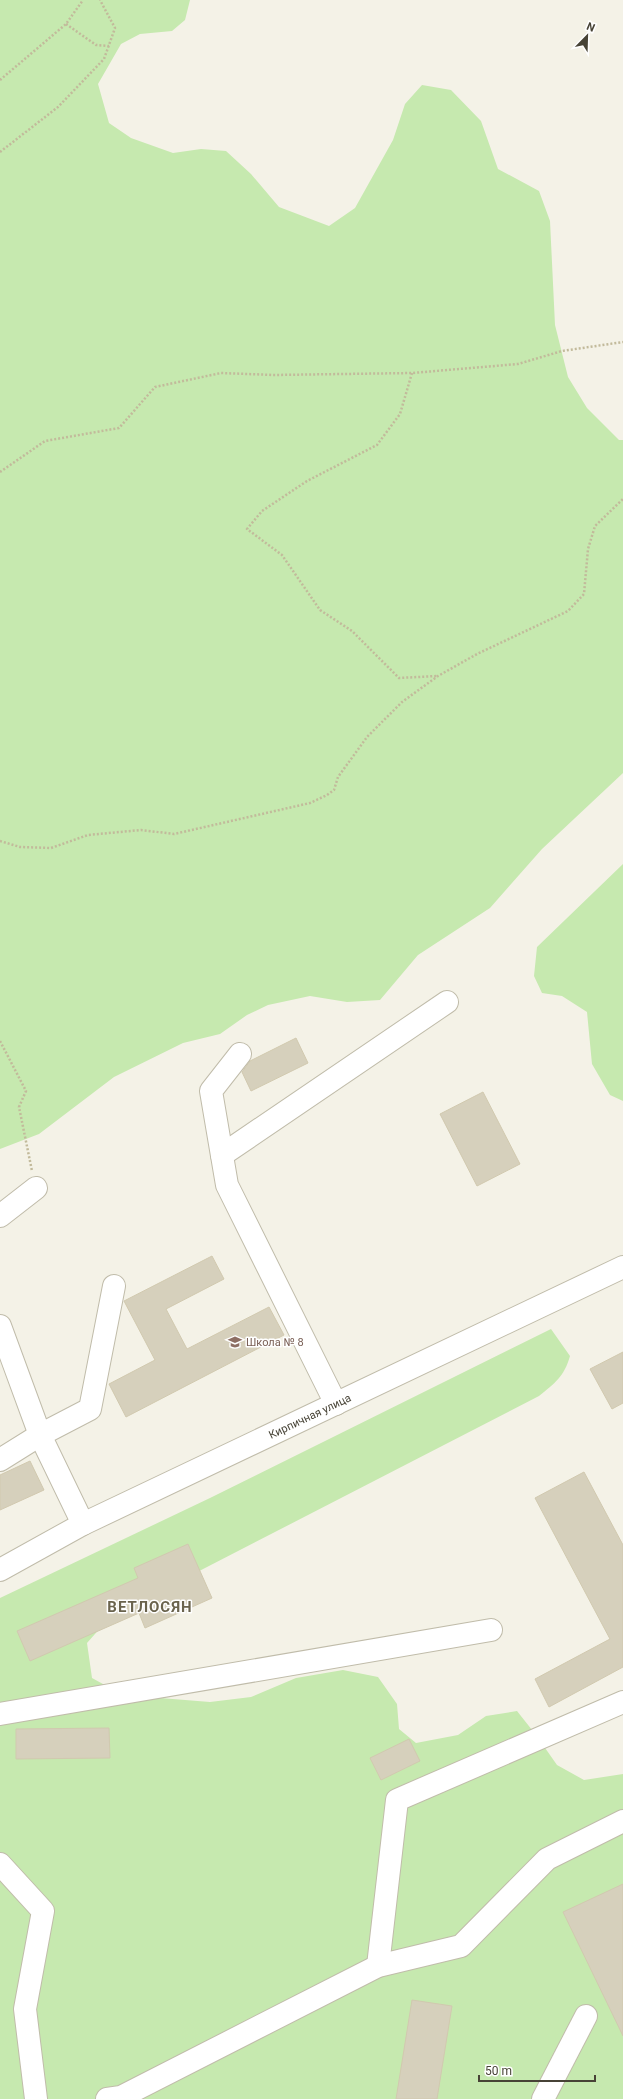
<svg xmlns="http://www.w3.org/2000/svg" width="623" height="2099" font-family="Roboto,sans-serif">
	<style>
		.green { fill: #c6e9af }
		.building { fill: #d6d0bc; stroke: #d1c9af }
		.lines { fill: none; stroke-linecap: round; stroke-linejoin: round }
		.minor-casing { stroke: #c0bcaa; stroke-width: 24 }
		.path { stroke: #c2ba9b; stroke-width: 2.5; stroke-dasharray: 2 2; stroke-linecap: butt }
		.minor { stroke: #fff; stroke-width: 22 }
		.labels { text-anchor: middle; stroke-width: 3; stroke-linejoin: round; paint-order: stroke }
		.education-label { font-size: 11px; fill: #785e54; stroke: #fff; text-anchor: start }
		.street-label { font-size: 11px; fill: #474336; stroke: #fff }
		.district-label { font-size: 15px; font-weight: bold; letter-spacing: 1px; fill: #6a634d; stroke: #fff }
	</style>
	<rect width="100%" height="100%" fill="#f4f2e7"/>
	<path class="green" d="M0 0H190L185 20 172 31 140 34 121 44 98 84 109 123 131 138 173 153 201 149 226 151 251 174 279 207 329 226 355 208 393 140 405 104 422 85 451 90 481 121 498 169 539 191 550 221 555 325 568 377 587 408 619 440H623V773L542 849 490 908 418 955 380 1000 347 1002 310 996 268 1005 247 1015 220 1034 183 1043 114 1077 39 1134 0 1149Z
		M623 864V1101L610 1095 592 1064 587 1012 562 996 542 993 534 976 537 947Z
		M551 1329 570 1356C564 1377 555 1383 539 1396L110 1617 87 1643 92 1678 123 1695 210 1702 251 1697 296 1678 343 1670 378 1677 397 1704 399 1729 416 1743 458 1735 486 1716 517 1711 536 1735 557 1765 584 1780 623 1774V2099H0V1598L210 1498Z"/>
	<path class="building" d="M296 1038 308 1063 251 1091 242 1072 250 1061Z
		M483 1092 520 1164 477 1186 440 1114Z
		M212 1256 224 1279 166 1309 187 1349 269 1307 284 1335 126 1417 109 1384 155 1360 124 1301Z
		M623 1352V1403L612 1409 590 1369Z
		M30 1461 44 1490 0 1510V1475Z
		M584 1472 623 1545V1667L549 1707 535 1679 610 1639 535 1498Z
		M188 1544 212 1598 145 1628 139 1613 30 1661 17 1631 138 1578 134 1568Z
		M109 1728 110 1758 16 1759V1729Z
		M409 1739 420 1761 381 1780 370 1758Z
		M623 1884V2036L563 1912Z
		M412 2000 452 2006 437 2099H396Z"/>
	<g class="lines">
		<g class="minor-casing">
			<g id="minor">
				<path d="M240 1054 211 1091 227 1185 336 1404"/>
				<path d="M222 1155 447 1002"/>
				<path d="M0 1216 36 1188"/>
				<path d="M0 1326 40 1435 83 1524"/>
				<path d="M0 1460 40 1435 90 1409 114 1286"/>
				<path id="s1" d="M0 1570 83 1524 623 1267"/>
				<path d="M0 1714 491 1630"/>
				<path d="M0 1864 43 1911 25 2009 36 2099"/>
				<path d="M378 1966 397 1800 623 1702"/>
				<path d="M107 2099 121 2097 378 1966 461 1946 547 1859 623 1821"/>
				<path d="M543 2099 586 2016"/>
			</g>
		</g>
		<path class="path" d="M66 24 96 45 109 46
			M0 80 66 24 83 0
			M0 152 58 107 104 59 115 28 100 0
			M412 373 400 414 377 445 307 481 262 511 247 529 282 555 320 610 352 631 399 678 437 676
			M0 472 45 441 119 428 155 387 221 373 274 375 412 373 518 364 562 351 623 342
			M0 841 20 847 51 848 88 835 141 830 174 834 310 803 327 795 334 790 338 777 367 737 402 702 438 676 477 654 568 611 584 594 588 549 595 526 623 499
			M0 1041 26 1091 19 1107 32 1171"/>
		<use href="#minor" class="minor"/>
	</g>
	<defs>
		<g id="school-bare" transform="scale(1.08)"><path d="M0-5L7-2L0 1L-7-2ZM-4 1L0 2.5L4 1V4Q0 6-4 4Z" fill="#8d6e63" stroke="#fff" stroke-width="2.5" paint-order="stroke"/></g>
	</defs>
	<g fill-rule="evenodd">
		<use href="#school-bare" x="235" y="1342"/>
	</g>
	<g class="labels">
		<g class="education-label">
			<text x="246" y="1346">Школа № 8</text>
		</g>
		<g class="street-label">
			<text dy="4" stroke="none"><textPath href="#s1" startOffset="346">Кирпичная улица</textPath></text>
		</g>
		<g class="district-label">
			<text x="150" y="1612">ВЕТЛОСЯН</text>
		</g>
	</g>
	<g transform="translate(587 36) rotate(23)" stroke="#ffffff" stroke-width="3" paint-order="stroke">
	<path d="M0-3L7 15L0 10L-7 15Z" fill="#474336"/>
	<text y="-6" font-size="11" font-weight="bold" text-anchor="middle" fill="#474336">N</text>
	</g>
	<path d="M479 2075v6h116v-6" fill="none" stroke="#474336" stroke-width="2"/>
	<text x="485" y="2075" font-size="12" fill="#474336" stroke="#ffffff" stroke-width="3" paint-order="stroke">50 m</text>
</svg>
